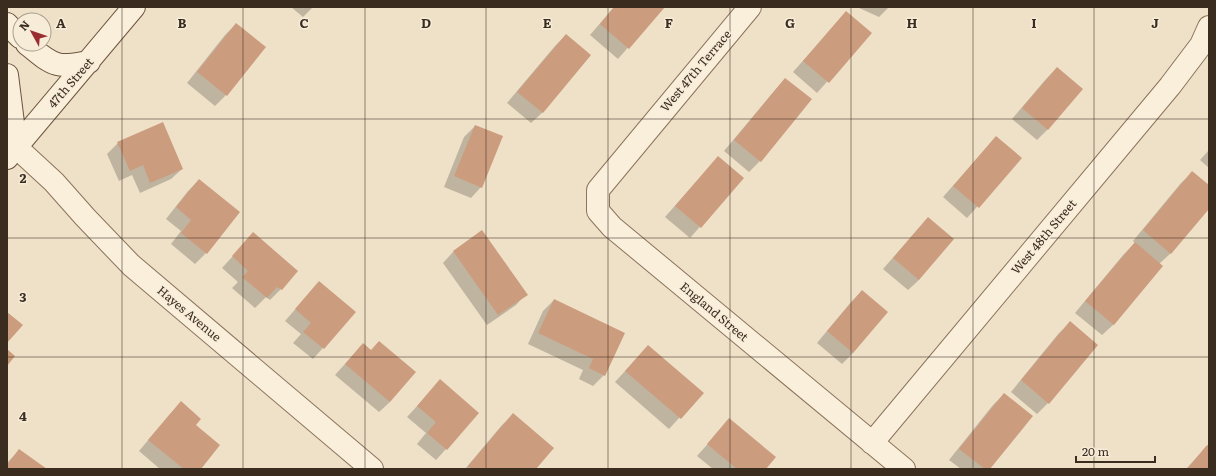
<svg xmlns="http://www.w3.org/2000/svg" width="1216" height="476" font-family="Literata,serif">
	<style>
		.shadow { fill: #0003 }
		.building { fill: #cc9c7e }
		.lines { fill: none; stroke-linecap: round; stroke-linejoin: round }
		.minor-casing { stroke: #8b735d; stroke-width: 24 }
		.secondary-casing { stroke: #6d5440; stroke-width: 24 }
		.minor { stroke: #f9efdb; stroke-width: 22 }
		.secondary { stroke: #f9efdb; stroke-width: 22 }
		.grid { fill: none; stroke: #3b2c20; stroke-width: 1; stroke-opacity: 0.55 }
		.labels { text-anchor: middle; stroke-width: 3; stroke-linejoin: round; paint-order: stroke }
		.street-label { font-size: 12px; fill: #3b2c20; stroke: #f6ecd7 }
		.grid-label { font-size: 13px; text-anchor: middle; font-weight: bold; fill: #3b2c20; stroke: #f6ecd7; stroke-width: 3; stroke-linejoin: round; paint-order: stroke }
	</style>
	<rect width="100%" height="100%" fill="#efe1c8"/>
	<path class="shadow" d="M291 7H313L303 17Z
		M614 7H663L618 59 590 35Z
		M857 7H889L879 17Z
		M846 12 870 33 817 93 793 72Z
		M236 24 226 95 215 106 187 83 225 35Z
		M566 35 590 56 542 113 531 123 507 103 555 46Z
		M1057 68 1048 129 1037 140 1012 119 1046 79Z
		M785 79 760 161 749 172 724 151 775 90Z
		M475 126 481 187 471 198 444 187 464 137Z
		M996 137 1021 158 967 218 943 197Z
		M118 143 182 169 171 179 140 193 132 175 119 181 107 154Z
		M1209 150V168L1200 160Z
		M718 157 743 178 690 238 665 217Z
		M1192 173 1209 187V207L1171 253 1159 264 1162 266 1113 325 1102 335 1075 313 1124 254 1135 243 1133 241 1181 183Z
		M199 180 206 253 195 264 171 244 181 231 166 219 188 191Z
		M928 218 919 280 908 290 883 269 918 229Z
		M482 231 526 294 516 305 487 325 443 263 453 252Z
		M253 234 281 289 270 300 266 297 255 308 232 288 238 282 222 268Z
		M319 282 354 313 313 359 293 343 301 334 285 321Z
		M862 291 887 312 853 353 842 364 817 343 851 302Z
		M554 300 604 375 593 386 579 379 583 370 528 344 543 311Z
		M1070 323 1097 345 1048 403 1037 414 1011 392 1059 333Z
		M363 344 390 402 379 412 335 375Z
		M648 346 702 393 669 429 615 382Z
		M440 381 446 449 436 460 417 444 426 433 407 417Z
		M1004 394 989 469H961L949 460 993 405Z
		M181 403 195 425 199 469H160L139 451 170 414Z
		M513 415 535 469H465L502 425Z
		M730 419 765 469H713L697 456Z
		M1207 446 1209 448V469H1186Z
		M19 450 45 469H7V463Z"/>
	<path class="building" d="M614 7H665L629 49 600 24Z
		M846 11 872 33 829 83 803 61Z
		M236 23 266 47 227 96 197 72Z
		M566 34 591 55 543 113 517 92Z
		M1057 67 1083 89 1048 130 1022 108Z
		M785 78 812 99 761 162 734 140Z
		M163 122 183 169 150 183 143 165 130 171 117 142Z
		M475 125 503 136 482 188 454 176Z
		M996 136 1022 158 979 208 953 186Z
		M718 156 744 178 701 228 675 206Z
		M1192 171 1209 185V209L1171 254 1143 230Z
		M199 179 240 212 207 254 181 233 191 220 176 207Z
		M928 217 954 239 919 280 893 258Z
		M482 230 528 295 498 315 453 251Z
		M253 232 298 271 282 290 277 287 267 298 242 277 248 271 232 256Z
		M1135 242 1163 266 1114 325 1085 301Z
		M319 281 356 312 324 349 303 332 311 323 295 309Z
		M862 290 888 312 853 353 827 331Z
		M554 299 625 333 605 376 589 368 593 359 538 333Z
		M7 312 23 325 7 343Z
		M1070 321 1098 345 1049 404 1021 380Z
		M379 341 416 372 390 402 345 364 363 343 371 350Z
		M648 345 704 393 681 419 625 371Z
		M7 349 15 356 7 366Z
		M440 379 479 413 447 450 427 433 436 422 417 406Z
		M1004 393 1033 416 990 469H985L959 449Z
		M181 401 201 419 196 425 220 445 201 469H184L148 440Z
		M513 413 554 448 536 469H471L468 466Z
		M729 418 776 457 766 469H737L707 444Z
		M1207 445 1209 446V469H1187Z
		M19 449 47 469H7V465Z"/>
	<g class="lines">
		<g class="minor-casing">
			<path id="minor" d="M750 7 598 190V211L612 227 904 469
				M16 147 54 182 85 217 131 265 372 469
				M872 443 1170 86 1201 45 1209 27"/>
		</g>
		<g class="secondary-casing">
			<path id="secondary" d="M7 24 20 37
				M27 44C36 51 46 61 57 64 67 67 80 63 89 62
				M7 75 16 147
				M7 158 134 7"/>
		</g>
		<use href="#minor" class="minor"/>
		<use href="#secondary" class="secondary"/>
	</g>
	<path class="grid" d="M122 7V469M243 7V469M365 7V469M486 7V469M608 7V469M730 7V469M851 7V469M973 7V469M1094 7V469M7 119H1209M7 238H1209M7 357H1209"/>
	<g class="labels">
		<g class="street-label">
			<text transform="translate(696 71) rotate(-50)" y="4">West 47th Terrace</text>
			<text transform="translate(71 83) rotate(-49)" y="4">47th Street</text>
			<text transform="translate(1044 237) rotate(-50)" y="4">West 48th Street</text>
			<text transform="translate(714 312) rotate(40)" y="4">England Street</text>
			<text transform="translate(189 314) rotate(40)" y="4">Hayes Avenue</text>
		</g>
	</g>
	<g class="grid-label">
		<text x="61" y="28">A</text>
		<text x="182" y="28">B</text>
		<text x="304" y="28">C</text>
		<text x="426" y="28">D</text>
		<text x="547" y="28">E</text>
		<text x="669" y="28">F</text>
		<text x="790" y="28">G</text>
		<text x="912" y="28">H</text>
		<text x="1034" y="28">I</text>
		<text x="1155" y="28">J</text>
		<text x="23" y="183">2</text>
		<text x="23" y="302">3</text>
		<text x="23" y="421">4</text>
	</g>
	<rect width="1216" height="476" fill="none" stroke="#3b2c20" stroke-width="16"/>
	<g transform="translate(32 32) rotate(310)"><circle r="19" fill="#f6ecd7" stroke="#ab9f8e"/>
	<path d="M0-3L7 15L0 10L-7 15Z" fill="#9a2d31"/>
	<text y="-6" font-size="11" font-weight="bold" text-anchor="middle" fill="#3b2c20">N</text>
	</g>
	<path d="M1076 456v6h79v-6" fill="none" stroke="#3b2c20" stroke-width="2"/>
	<text x="1082" y="456" font-size="12" fill="#3b2c20" stroke="#f6ecd7" stroke-width="3" paint-order="stroke">20 m</text>
</svg>
